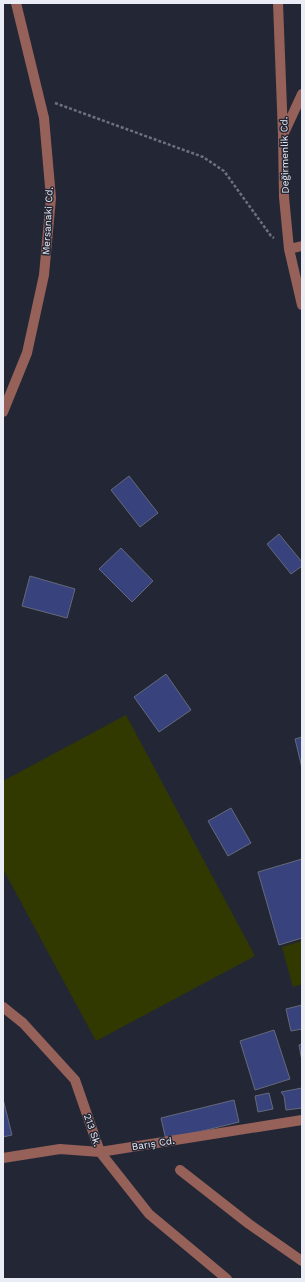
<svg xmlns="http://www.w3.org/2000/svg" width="305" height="1282" font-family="'Work Sans',sans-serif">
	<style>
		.green { fill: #313901 }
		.building { fill: #38437d; stroke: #64697a }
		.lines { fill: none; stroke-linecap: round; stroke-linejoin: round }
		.path { stroke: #6d717d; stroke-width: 2.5; stroke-dasharray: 3 2; stroke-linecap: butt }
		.minor { stroke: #966159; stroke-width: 10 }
		.labels { text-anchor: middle; stroke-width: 3; stroke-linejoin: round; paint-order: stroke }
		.street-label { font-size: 10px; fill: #eaedf6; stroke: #232735 }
	</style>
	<rect width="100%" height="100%" fill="#232735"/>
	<path class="green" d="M126 715 255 956 96 1041 3 869V781Z
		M302 941V984L293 987 282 947Z"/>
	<path class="building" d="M129 476 158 513 140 527 111 490Z
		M279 534 302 562V566L291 574 267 544Z
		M121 548 153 581 132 602 99 569Z
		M30 576 75 589 67 618 22 606Z
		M166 674 191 710 159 732 134 697Z
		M302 737V768L295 739Z
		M231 808 251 843 228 856 208 821Z
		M302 859V938L279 945 258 872Z
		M302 1005V1029L291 1031 286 1009Z
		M274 1030 290 1079 255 1090 240 1041Z
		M302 1044V1061L299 1045Z
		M302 1088V1108L286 1110 284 1096 281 1092Z
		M269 1093 273 1109 258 1112 255 1096Z
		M3 1099 12 1135 3 1137Z
		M234 1100 239 1122 166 1140 161 1118Z"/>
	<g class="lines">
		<path class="path" d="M55 103 203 157 224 171 271 236 274 238"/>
		<path class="minor" d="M278 3 283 135 284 197 289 249 302 305
			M284 133 302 94
			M289 249 302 246
			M3 412 27 353 44 275 51 198 44 118 16 3
			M3 1007 23 1023 75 1080 100 1152 149 1214 227 1279
			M3 1158 60 1149 100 1152 302 1120
			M180 1170 249 1224 302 1261"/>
	</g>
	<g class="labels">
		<g class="street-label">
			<text transform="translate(284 155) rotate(-91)" y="4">Değirmenlik Cd.</text>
			<text transform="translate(47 221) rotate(-87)" y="4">Mersanaki Cd.</text>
			<text transform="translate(93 1130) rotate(71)" y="4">213 Sk.</text>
			<text transform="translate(153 1143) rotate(-9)" y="4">Barış Cd.</text>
		</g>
	</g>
	<rect width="305" height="1282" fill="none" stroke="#eaedf6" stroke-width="8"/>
</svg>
